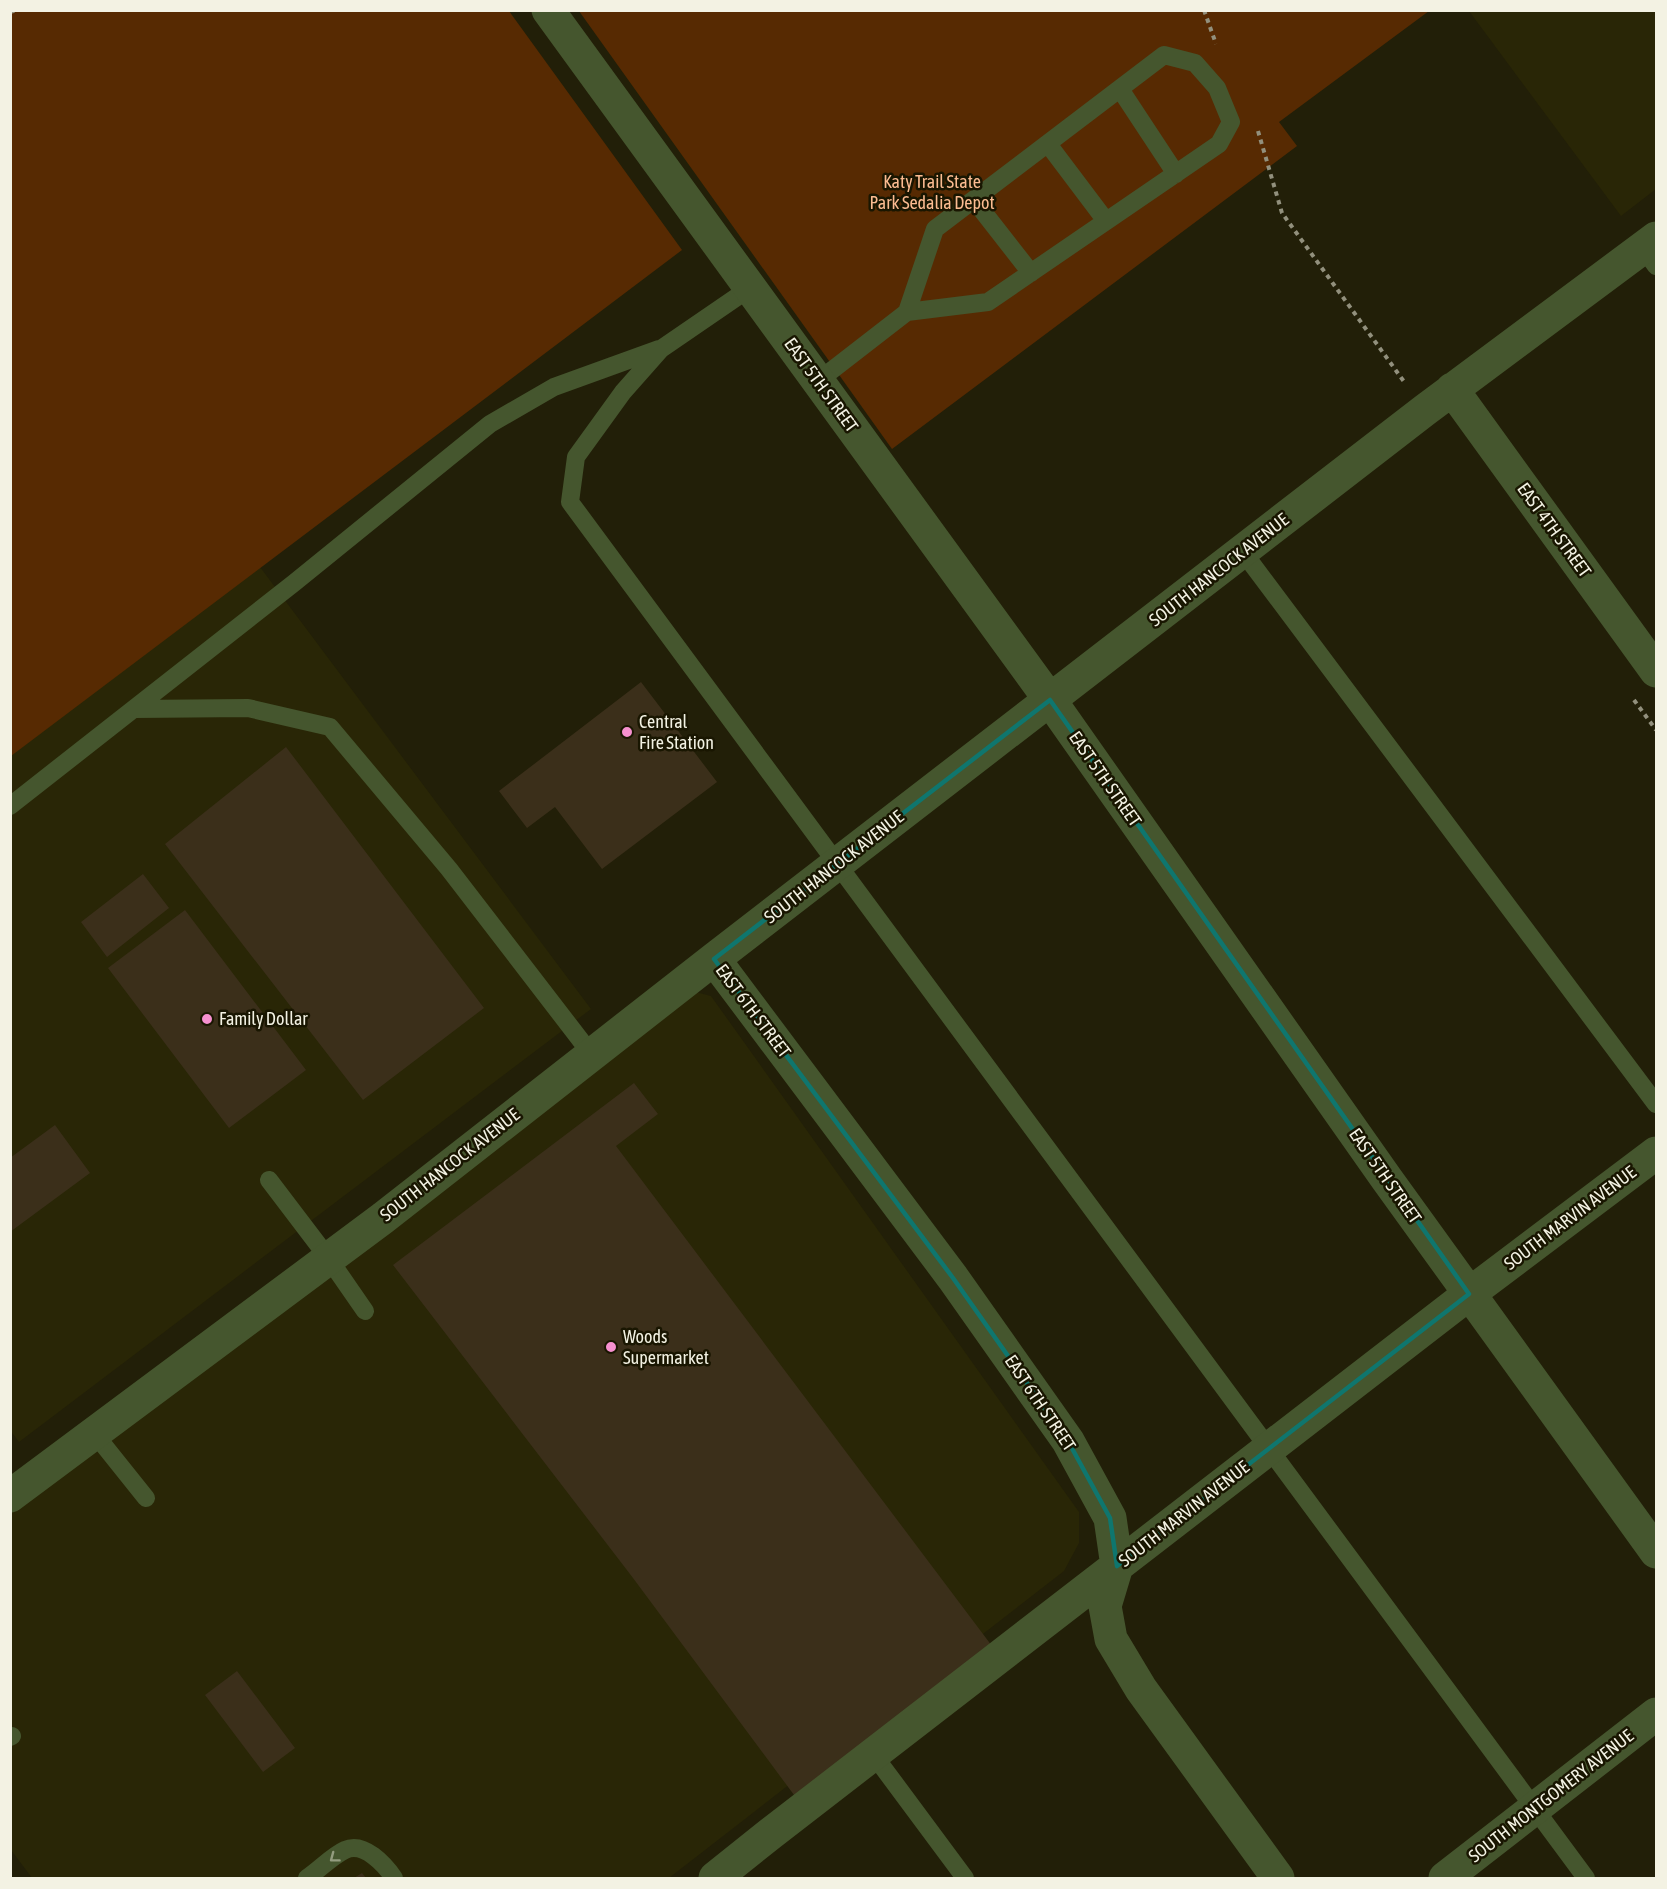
<svg xmlns="http://www.w3.org/2000/svg" width="1667" height="1889" font-family="'Asap Condensed',sans-serif">
	<style>
		.built { fill: #292606 }
		.green { fill: #572a02 }
		.building { fill: #3b2f1a }
		.lines { fill: none; stroke-linecap: round; stroke-linejoin: round }
		.path { stroke: #92907d; stroke-width: 4; stroke-dasharray: 4.5 4.5; stroke-linecap: butt }
		.service { stroke: #45562e; stroke-width: 18 }
		.minor { stroke: #45562e; stroke-width: 33 }
		.oneway { stroke: #939c7f }
		.marked { fill: none; stroke: #0f766e; stroke-width: 4.5; stroke-linejoin: round }
		.poi-dot { fill: #f690cf; stroke: #191601; stroke-width: 2 }
		.labels { text-anchor: middle; stroke-width: 5; stroke-linejoin: round; paint-order: stroke }
		.park-label { font-size: 18px; fill: #fcbc91; stroke: #191601 }
		.street-label { font-size: 18px; fill: #f3f2e3; stroke: #191601 }
		.poi-label { font-size: 18px; fill: #f3f2e3; stroke: #191601; text-anchor: start }
	</style>
	<rect width="100%" height="100%" fill="#221f08"/>
	<path class="built" d="M1469 11H1656V189L1621 216Z
		M260 567 591 1009 19 1442 10 1430V756Z
		M688 990 711 996 1079 1512V1543L1064 1571 669 1878H32L11 1850 10 1514Z"/>
	<path class="green" d="M11 10 509 11 682 250 11 756Z
		M579 11H1429L1279 122 1297 146 892 449Z"/>
	<path class="building" d="M641 682 717 782 602 869 555 807 527 828 499 791Z
		M286 747 484 1008 363 1100 165 844Z
		M143 874 169 908 107 957 81 922Z
		M185 910 306 1070 229 1128 108 968Z
		M634 1083 658 1114 616 1146 995 1650 797 1799 633 1578 393 1265Z
		M55 1125 90 1173 10 1232V1158Z
		M237 1671 295 1748 263 1772 205 1695Z
		M362 1873 366 1878H354Z"/>
	<g class="lines">
		<path class="path" d="M1204 10 1216 44
			M10 12 18 10
			M1258 131 1282 213 1405 383
			M1634 700 1656 730"/>
		<path class="service" d="M1120 89 1176 174
			M1048 144 1106 221
			M974 200 1031 273
			M1643 248 1656 266
			M750 288 661 349 623 392 576 457 570 502 1586 1878
			M818 381 907 312 935 229 1164 55 1195 63 1217 88 1231 122 1219 144 988 302 907 312
			M1243 552 1656 1104
			M134 709 248 708 330 727 449 869 592 1055
			M10 806 294 583 490 424 554 387 659 349
			M269 1180 329 1259 365 1311
			M94 1433 146 1498
			M10 1737 12 1736
			M873 1754 965 1878
			M307 1878C319 1870 332 1856 345 1850 364 1841 385 1865 394 1878"/>
		<path class="minor" d="M548 10 1050 700 1386 1178 1656 1552
			M1452 389 1656 671
			M714 959 953 1278 1068 1441 1110 1518 1117 1566 1105 1606 1111 1639 1141 1689 1278 1878
			M10 1496 383 1218 714 959 1425 410 1656 238
			M715 1878 770 1834 1469 1294 1656 1153
			M1445 1878 1656 1714"/>
	</g>
	<defs><path id="oneway-chevron" d="M-2-3.5L2.5 0L-2 3.5" fill="none" stroke-width="1.6" stroke-linecap="round" stroke-linejoin="round" transform="scale(1.5)"/></defs>
	<use class="oneway" href="#oneway-chevron" transform="translate(334 1858) rotate(143)"/>
	<path class="marked" d="M1050 700 1469 1294 1117 1566 1110 1518 1068 1441 953 1278 714 959Z"/>
	<g class="poi-dot">
		<circle cx="627" cy="732" r="6"/>
		<circle cx="207" cy="1019" r="6"/>
		<circle cx="611" cy="1347" r="6"/>
	</g>
	<g class="labels">
		<g class="park-label">
			<text x="932" y="188">Katy Trail State<tspan x="932" dy="21">Park Sedalia Depot</tspan></text>
		</g>
		<g class="street-label">
			<text transform="translate(821 385) rotate(54)" y="6">EAST 5TH STREET</text>
			<text transform="translate(1554 530) rotate(54)" y="6">EAST 4TH STREET</text>
			<text transform="translate(1219 570) rotate(-38)" y="6">SOUTH HANCOCK AVENUE</text>
			<text transform="translate(1105 779) rotate(55)" y="6">EAST 5TH STREET</text>
			<text transform="translate(834 867) rotate(-38)" y="6">SOUTH HANCOCK AVENUE</text>
			<text transform="translate(753 1011) rotate(53)" y="6">EAST 6TH STREET</text>
			<text transform="translate(450 1165) rotate(-38)" y="6">SOUTH HANCOCK AVENUE</text>
			<text transform="translate(1385 1176) rotate(55)" y="6">EAST 5TH STREET</text>
			<text transform="translate(1570 1218) rotate(-37)" y="6">SOUTH MARVIN AVENUE</text>
			<text transform="translate(1040 1403) rotate(56)" y="6">EAST 6TH STREET</text>
			<text transform="translate(1184 1514) rotate(-38)" y="6">SOUTH MARVIN AVENUE</text>
			<text transform="translate(1551 1796) rotate(-38)" y="6">SOUTH MONTGOMERY AVENUE</text>
		</g>
		<g class="poi-label">
			<text x="639" y="728">Central<tspan x="639" dy="21">Fire Station</tspan></text>
			<text x="219" y="1025">Family Dollar</text>
			<text x="623" y="1343">Woods<tspan x="623" dy="21">Supermarket</tspan></text>
		</g>
	</g>
	<rect width="1667" height="1889" fill="none" stroke="#f3f2e3" stroke-width="24"/>
</svg>
